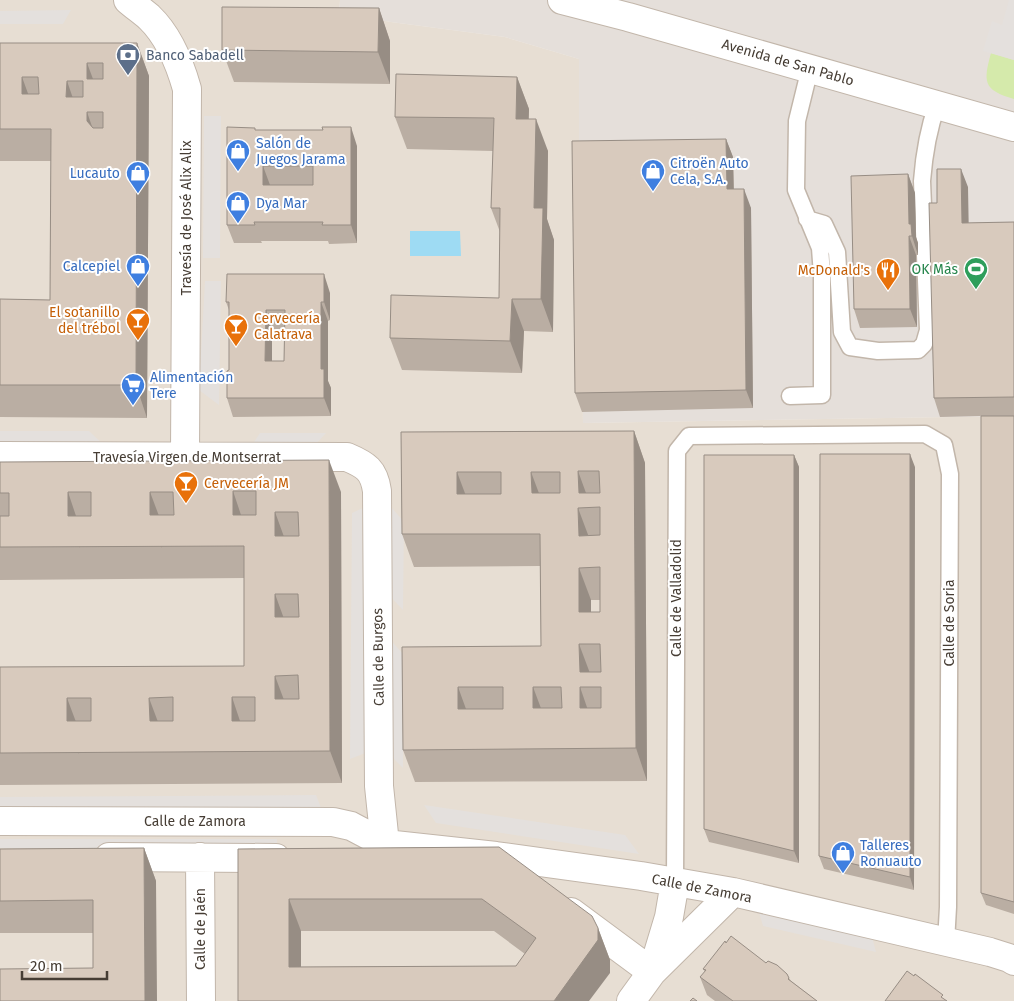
<svg xmlns="http://www.w3.org/2000/svg" width="1014" height="1001" font-family="'Fira Sans',sans-serif">
	<style>
		.residential { fill: #e7ded3 }
		.industrial { fill: #e5dfda }
		.green { fill: #d5eaab }
		.parking { fill: #e4e0dd }
		.water { fill: #9edbf3 }
		.lines { fill: none; stroke-linecap: round; stroke-linejoin: round }
		.lane-casing { stroke: #c2b6aa; stroke-width: 19 }
		.street-casing { stroke: #c2b6aa; stroke-width: 30 }
		.lane { stroke: #fff; stroke-width: 16 }
		.street { stroke: #fff; stroke-width: 28 }
		.wall { fill: #baaea3; fill-rule: evenodd }
		.shaded-wall { fill: #978d84 }
		.building { fill: #d8cabd; stroke: #978d84; fill-rule: evenodd }
		.labels { text-anchor: middle; stroke-width: 4; stroke-linejoin: round; paint-order: stroke }
		.service-label { font-size: 14px; fill: #4e5e75; stroke: #fff; text-anchor: start }
		.street-label { font-size: 14px; fill: #463d34; stroke: #fff }
		.shop-label { font-size: 14px; fill: #366cbe; stroke: #fff; text-anchor: start }
		.leisure-label { font-size: 14px; fill: #27864d; stroke: #fff; text-anchor: end }
		.food-label { font-size: 14px; fill: #c56008; stroke: #fff; text-anchor: end }
	</style>
	<rect width="100%" height="100%" fill="#f3ede5"/>
	<path class="residential" d="M0 0H340L339 13 391 22 505 37 579 59V159L583 423 1014 416V1001H0Z"/>
	<path class="industrial" d="M340 0H1014V416L583 423 579 159V59L505 37 391 22 339 13Z"/>
	<path class="green" d="M991 53 1014 60V99C983 90 983 82 991 53Z"/>
	<path class="parking" d="M1009 0H1014V60L983 51 992 21 1002 25Z
		M71 10 63 24H0V11Z
		M204 116H221L220 258H203Z
		M205 281H221L219 405 199 390Z
		M0 431H89L105 446 0 447Z
		M260 433H326L314 446 252 445Z
		M385 500 404 522 403 610 387 593Z
		M367 506 368 752 350 759 352 513Z
		M386 635 404 655 403 768 386 751Z
		M316 795 323 813 0 814V797Z
		M424 805 625 835 639 854 436 823Z
		M0 839H277V848H0Z
		M758 909 871 933 876 952 763 926Z"/>
	<path class="water" d="M410 231H460L461 256H410Z"/>
	<g class="lines">
		<g class="lane-casing">
			<path id="lane" d="M807 219 824 224 837 252 842 332 850 347 878 351 918 350 924 344 928 330 922 181C924 155 928 130 937 105
				M790 396 822 395V275L820 248 796 190 797 121 810 68
				M675 882 677 451 689 436 925 434 944 445 950 474 948 907 946 942"/>
		</g>
		<g class="street-casing">
			<path id="street" d="M128 0C135 6 142 11 149 17 169 36 180 64 187 89L185 456
				M562 0 628 17 1014 127
				M0 456 347 457C366 465 374 470 377 491L379 786 385 844
				M0 821 333 822 351 826 385 844 496 856 641 876 733 892 990 952 1009 958 1014 961
				M109 857 276 858
				M200 857 201 1001
				M571 912 652 972
				M653 970 669 917 675 882
				M631 1001 652 972 733 892"/>
		</g>
		<use href="#lane" class="lane"/>
		<use href="#street" class="street"/>
	</g>
	<path class="wall" d="M379 8 390 41V84L234 82 222 50Z
		M0 43H137L149 76 147 418 0 417V299L50 300 51 161H0Z
		M517 77 529 109 528 119 548 151 547 219 554 240 553 332 524 331 522 373 402 370 390 338 499 298 500 232 491 208 493 151 407 149 395 117Z
		M255 128V130L357 146V243L329 244 328 241H261L262 243H234L227 225Z
		M726 139 733 157 734 189 751 208 753 408 582 412 575 393Z
		M908 174 915 193 916 237 918 243V255H916L917 327 860 328 854 309Z
		M968 187V223L1014 222V914L986 905 981 893V416L940 417 934 398 937 203Z
		M330 293V320L328 321V381L331 388V416L233 417 227 398 229 370V310L226 302ZM272 329H285L284 361H272Z
		M634 431 645 463 647 781 415 782 403 750 402 647 541 646 540 566 414 567 402 534 401 432ZM591 600H600V612H591Z
		M794 455 799 467V863L709 842 704 829Z
		M0 462 341 492 342 783 0 785V667L244 666V578L0 580Z
		M915 467 914 890 824 869 819 856Z
		M499 847 598 928 610 960V973L238 1001V849ZM301 931H494L525 954 516 966 301 967Z
		M144 848 156 881 93 968V933H0V849Z
		M766 963 789 978 791 981 817 1001H715L707 995 700 977 705 972 703 969Z"/>
	<path class="shaded-wall" d="M379 8 390 41V84L378 52Z
		M137 43 149 76 147 418 136 385Z
		M87 63 99 95 87 79Z
		M22 77 34 110 22 94Z
		M517 77 529 109 528 151 516 119Z
		M67 81 78 113 66 97Z
		M87 112 98 144 87 121Z
		M536 119 548 151 547 219 554 240 553 332 541 299 534 208Z
		M351 127 357 146V243L351 225Z
		M726 139 733 157 734 208 727 189Z
		M263 166 270 185V204L263 185Z
		M961 169 968 187 969 242 962 223Z
		M908 174 915 193 916 237 918 243V255L912 236 909 224Z
		M744 189 751 208 753 408 746 390Z
		M909 236 916 255 917 327 910 309Z
		M324 274 330 293V320L324 302Z
		M512 299 524 331 522 373 510 341Z
		M321 302 328 321V381L331 388V416L324 398 321 369Z
		M266 310 272 329V380L265 361Z
		M634 431 645 463 647 781 636 748Z
		M910 454 915 467 914 890 910 877Z
		M794 455 799 467V863L794 851Z
		M329 460 341 492 342 783 330 751Z
		M578 471 590 504 579 493Z
		M457 472 469 504 457 494Z
		M531 472 543 504 532 493Z
		M233 491 244 524 233 515Z
		M68 492 79 525 80 548 68 516Z
		M150 492 162 524V548L150 515Z
		M578 508 590 540V568L579 536Z
		M275 512 287 545 275 536Z
		M579 568 591 600V644L579 612Z
		M275 594 287 627 275 617Z
		M579 644 591 676 580 672Z
		M275 676 287 708 275 699Z
		M458 687 470 720 458 709Z
		M533 687 545 719 533 708Z
		M580 687 591 719 580 708Z
		M232 697 243 730 232 721Z
		M67 698 79 730V754L67 721Z
		M149 698 161 730 150 721Z
		M144 848 156 881 157 1001H145Z
		M289 899 301 931V999L289 967Z
		M598 928 610 960V973L589 1001H554Z"/>
	<path class="building" d="M222 7 379 8 378 52 222 50Z
		M0 43H137L136 385H0V299L50 300 51 129H0ZM87 63H103V79H87ZM22 77H38L39 94H22ZM67 81H83V97H66ZM87 112H103V128H93L87 121Z
		M396 74 517 77 516 119H536L534 208H543L541 299H512L510 341 390 338 391 295 499 298 500 208H491L494 118 395 117Z
		M227 127 255 128V130H323L322 127H351V225H322L323 222H254L255 225H227ZM263 166H313V185H263Z
		M726 139 727 189H744L746 390 575 393 572 141Z
		M937 169H961L962 223 1014 222V397L934 398 929 203H937Z
		M908 174 909 224H911L912 236H909L910 309H854L851 176Z
		M227 274H324V302H321V369H324V398H227V371L229 370V302H226ZM266 310H285L284 361H265Z
		M981 416H1014V902L981 893Z
		M634 431 636 748 403 750 402 647 541 646 540 534H402L401 432ZM578 471H599L600 493H579ZM457 472H501V494H457ZM531 472H560V493H532ZM600 507V535L579 536 578 508ZM600 567V612H579V568ZM579 644H600L601 672H580ZM458 687H503V709H458ZM533 687H561L562 708H533ZM580 687H601V708H580Z
		M820 454H910V877L819 856Z
		M704 455H794V851L704 829Z
		M329 460 330 751 0 753V667L244 666V546L0 547V516H9V493H0V462ZM233 491H256V515H233ZM68 492H91V516H68ZM150 492H173L174 515H150ZM275 512H298L299 536H275ZM275 594H298L299 617H275ZM298 675 299 699H275V676ZM173 697V721H150L149 698ZM232 697H255V721H232ZM67 698H91V721H67Z
		M499 847 592 916 598 928V940L554 1001H238V849ZM289 899H482L536 938 516 966 289 967Z
		M144 848 145 1001H0V969L93 968V900L0 901V849Z
		M731 936 766 963 768 961 777 965 787 974 789 978 788 979 817 1001H733L700 977 706 970 703 969 725 941 726 943Z
		M907 971 914 976 915 974 943 995 941 997 947 1001H885Z
		M693 998 697 1001H690Z"/>
	<defs>
		<g id="bank-pin" transform="scale(1.25)"><path d="M0 17L-7.5 6A9.5 9.5 0 1 1 7.5 6Z" fill="#5c6f8a" stroke="#fff"/><path d="M-6-4H6V4H-6ZM0-2.3a2.3 2.3 0 1 0 0 4.6a2.3 2.3 0 1 0 0-4.6Z" fill="#fff"/></g>
		<g id="shop-pin" transform="scale(1.25)"><path d="M0 17L-7.5 6A9.5 9.5 0 1 1 7.5 6Z" fill="#3f7fe0" stroke="#fff"/><path d="M-5-2.5h2.3a2.7 3.5 0 0 1 5.4 0H5L5.5 6h-11ZM-1.5-2.5h3a1.5 2.3 0 0 0-3 0Z" fill="#fff"/></g>
		<g id="stadium-pin" transform="scale(1.25)"><path d="M0 17L-7.5 6A9.5 9.5 0 1 1 7.5 6Z" fill="#2e9e5b" stroke="#fff"/><path d="M0-5a6.5 5 0 1 0 0 10a6.5 5 0 1 0 0-10ZM-3.5-1.8h7v3.6h-7Z" fill="#fff"/></g>
		<g id="restaurant-pin" transform="scale(1.25)"><path d="M0 17L-7.5 6A9.5 9.5 0 1 1 7.5 6Z" fill="#e8710a" stroke="#fff"/><path d="M-5-6h1v4h1v-4h1v4h1v-4h1v5L-1.5 .5V6h-2V.5L-5-1ZM5-6V6H3V1.5H1.5Q1.5-4 5-6Z" fill="#fff"/></g>
		<g id="bar-pin" transform="scale(1.25)"><path d="M0 17L-7.5 6A9.5 9.5 0 1 1 7.5 6Z" fill="#e8710a" stroke="#fff"/><path d="M-6-5H6L.8 .8V4.5H3.5V6h-7V4.5H-.8V.8Z" fill="#fff"/></g>
		<g id="supermarket-pin" transform="scale(1.25)"><path d="M0 17L-7.5 6A9.5 9.5 0 1 1 7.5 6Z" fill="#3f7fe0" stroke="#fff"/><path d="M-6-5.5h2.5l.6 2H6L4.5 2H-2.5L-4.4-4H-6ZM-1.5 3.2a1.3 1.3 0 1 0 .1 0ZM3 3.2a1.3 1.3 0 1 0 .1 0Z" fill="#fff"/></g>
	</defs>
	<g fill-rule="evenodd">
		<use href="#bank-pin" x="128" y="55"/>
		<use href="#shop-pin" x="238" y="151"/>
		<use href="#shop-pin" x="653" y="171"/>
		<use href="#shop-pin" x="138" y="173"/>
		<use href="#shop-pin" x="238" y="203"/>
		<use href="#shop-pin" x="138" y="266"/>
		<use href="#stadium-pin" x="976" y="269"/>
		<use href="#restaurant-pin" x="888" y="270"/>
		<use href="#bar-pin" x="138" y="320"/>
		<use href="#bar-pin" x="236" y="326"/>
		<use href="#supermarket-pin" x="133" y="385"/>
		<use href="#bar-pin" x="186" y="483"/>
		<use href="#shop-pin" x="843" y="853"/>
	</g>
	<g class="labels">
		<g class="service-label">
			<text x="146" y="60">Banco Sabadell</text>
		</g>
		<g class="street-label">
			<text transform="translate(788 62) rotate(16)" y="5">Avenida de San Pablo</text>
			<text transform="translate(186 218) rotate(-90)" y="5">Travesía de José Alix Alix</text>
			<text x="187" y="462">Travesía Virgen de Montserrat</text>
			<text transform="translate(676 598) rotate(-90)" y="5">Calle de Valladolid</text>
			<text transform="translate(949 623) rotate(-90)" y="5">Calle de Soria</text>
			<text transform="translate(378 657) rotate(-91)" y="5">Calle de Burgos</text>
			<text x="195" y="826">Calle de Zamora</text>
			<text transform="translate(702 888) rotate(11)" y="5">Calle de Zamora</text>
			<text transform="translate(200 929) rotate(-90)" y="5">Calle de Jaén</text>
		</g>
		<g class="shop-label">
			<text x="256" y="148">Salón de<tspan x="256" dy="16">Juegos Jarama</tspan></text>
			<text x="670" y="168">Citroën Auto<tspan x="670" dy="16">Cela, S.A.</tspan></text>
			<text x="120" y="178" text-anchor="end">Lucauto</text>
			<text x="256" y="208">Dya Mar</text>
			<text x="120" y="271" text-anchor="end">Calcepiel</text>
			<text x="150" y="382">Alimentación<tspan x="150" dy="16">Tere</tspan></text>
			<text x="860" y="850">Talleres<tspan x="860" dy="16">Ronuauto</tspan></text>
		</g>
		<g class="leisure-label">
			<text x="958" y="274">OK Más</text>
		</g>
		<g class="food-label">
			<text x="870" y="275">McDonald's</text>
			<text x="120" y="317">El sotanillo<tspan x="120" dy="16">del trébol</tspan></text>
			<text x="254" y="323" text-anchor="start">Cervecería<tspan x="254" dy="16">Calatrava</tspan></text>
			<text x="204" y="488" text-anchor="start">Cervecería JM</text>
		</g>
	</g>
	<path d="M22 971v8h85v-8" fill="none" stroke="#463d34" stroke-width="2.5"/>
	<text x="30" y="971" font-size="15" fill="#463d34" stroke="#ffffff" stroke-width="4" paint-order="stroke">20 m</text>
</svg>
